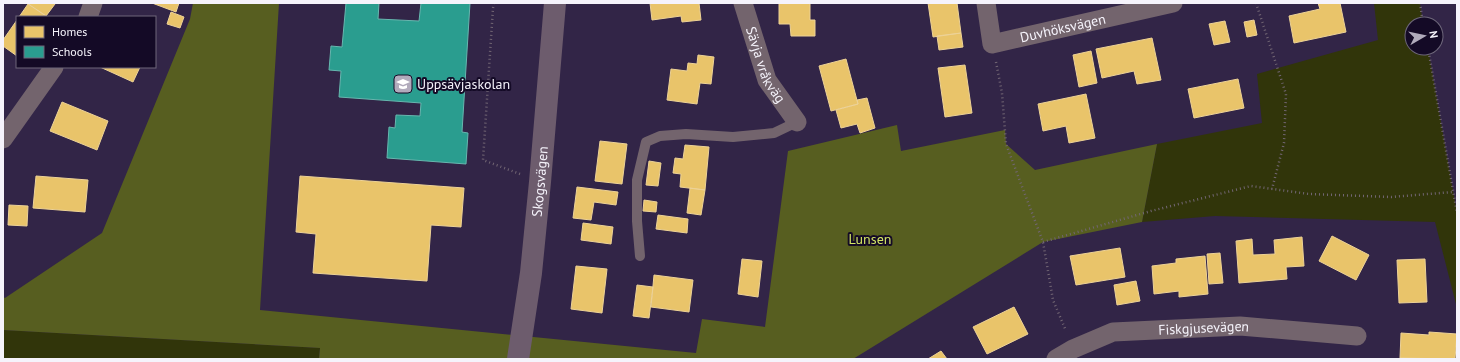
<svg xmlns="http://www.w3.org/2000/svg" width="1460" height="362" font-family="'PT Sans',sans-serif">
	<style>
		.green { fill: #31350a }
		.forest { fill: #575e20 }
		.homes { fill: #e9c46a; stroke: #edd296 }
		.schools { fill: #2a9d8f; stroke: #67b7af }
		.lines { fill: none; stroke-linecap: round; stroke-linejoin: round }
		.path { stroke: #726673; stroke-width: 2.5; stroke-dasharray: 1 3; stroke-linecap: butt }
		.lane { stroke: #73646d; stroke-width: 10 }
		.street { stroke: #73646d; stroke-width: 19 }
		.secondary { stroke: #6d5c6d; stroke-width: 22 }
		.labels { text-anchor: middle; stroke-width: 4; stroke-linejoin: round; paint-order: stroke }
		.street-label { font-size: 14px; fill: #f5f3fb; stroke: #140a26 }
		.poi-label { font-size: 14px; fill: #f5f3fb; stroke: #140a26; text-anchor: start }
		.park-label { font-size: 14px; fill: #d2e565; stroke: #140a26 }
	</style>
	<rect width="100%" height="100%" fill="#322547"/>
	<path class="green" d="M1374 3H1420L1423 24H1412V48H1428L1457 213V308L1435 222 1215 216 1142 222 1157 144 1262 123 1257 74 1378 40Z
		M3 330 320 348 319 359H3Z"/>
	<path class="forest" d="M193 3H279L260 310 696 353 702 319 765 327 788 151 897 125 901 151 1005 130 1006 144 1035 170 1157 144 1142 222 1043 242 853 359H319L320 348 3 330V297L5 298 102 233 190 19Z"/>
	<path class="homes" d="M27 3H54L55 4 46 16Z
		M152 3H179L176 12Z
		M650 3H699L701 20 682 22 681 16 652 20Z
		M779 3H810V20H815V36H791L790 24H779Z
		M928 3H957L961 33 933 37Z
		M1318 3H1340L1346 32 1294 43 1289 16 1320 9Z
		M28 4 46 16 47 17H19Z
		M171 12 184 17 180 28 167 24Z
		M17 20V56L3 46V40Z
		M1254 20 1257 35 1247 37 1244 22Z
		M1225 21 1230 42 1214 45 1209 24Z
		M961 33 963 47 939 50 937 36Z
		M1152 38 1161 80 1137 84 1134 71 1102 78 1096 49Z
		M1091 51 1097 83 1079 87 1073 55Z
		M698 55 714 57 711 84 700 83 697 104 667 100 671 69 687 71 688 63 697 64Z
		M846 59 858 104 831 111 819 66Z
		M965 65 972 113 945 117 938 68Z
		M100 67H140L133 82Z
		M1238 79 1244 108 1194 118 1188 89Z
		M1086 94 1095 138 1069 143 1066 126 1043 131 1038 104Z
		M867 98 875 128 860 133 857 124 841 128 836 110 858 104 857 100Z
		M62 102 108 121 97 150 50 131Z
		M600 141 627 144 622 184 595 181Z
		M685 145 709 147 705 190 680 187 681 174 673 173 675 158 683 159Z
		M649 161 661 163 658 186 646 185Z
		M36 176 88 180 85 212 33 208Z
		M300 176 464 188 461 227 431 225 427 281 313 273 316 234 296 232Z
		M577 187 618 192 616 205 594 202 591 220 573 218Z
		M690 188 705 190 701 215 687 213Z
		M644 200 657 202 656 212 643 211Z
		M9 205 28 206 27 226 8 225Z
		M658 215 688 219 687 233 656 229Z
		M583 223 613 227 611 244 581 240Z
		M1332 236 1369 255 1356 280 1319 261Z
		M1302 237 1304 266 1286 267 1287 279 1239 283 1236 241 1252 239 1253 255 1275 254 1274 240Z
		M1120 248 1125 277 1076 285 1070 256Z
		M1220 253 1223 283 1209 284 1207 254Z
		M1205 256 1208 294 1179 297V291L1154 294 1152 266 1176 263V259Z
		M742 259 762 261 758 297 738 294Z
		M1425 259 1427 302 1399 303 1397 260Z
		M576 266 607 269 602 313 571 309Z
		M654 275 693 280 689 312 651 307Z
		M1136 281 1140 301 1117 305 1114 285Z
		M637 285 653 287 649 318 633 316Z
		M1014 307 1028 334 987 354 973 327Z
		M1429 332 1457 334 1455 359 1400 358 1401 333 1429 335Z
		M941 351 947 359H928Z"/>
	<path class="schools" d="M346 3H379L378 19 419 21 421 3H470L462 132 468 133 466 164 387 158 389 127 395 128 396 115 420 116 421 103 339 97 341 71 329 70 331 46 342 47Z"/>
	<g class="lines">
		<path class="path" d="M494 3 493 8 483 160 520 174
			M1256 3 1286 94 1284 143 1272 189
			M1420 3 1423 24
			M1428 48 1457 213
			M996 62 1002 93 1006 144 1043 242 1053 300 1066 331
			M1043 242 1151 211 1251 186 1309 194 1391 197 1453 192"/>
		<path class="lane" d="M640 256 637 221V180L646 142 660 136 686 134 733 137 774 133 797 122"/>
		<g class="street">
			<path id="s1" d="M743 3 767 80 797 122"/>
			<path id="s2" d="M986 3 992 44 1173 3"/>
			<path d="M88 17 93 3"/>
			<path d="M3 139 54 67"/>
			<path id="s3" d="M1056 359 1073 349 1113 332 1240 326 1357 336"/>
		</g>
		<path class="secondary" id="s4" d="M518 359 531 273 540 182 555 3"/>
	</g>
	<defs>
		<g id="school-square" transform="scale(1)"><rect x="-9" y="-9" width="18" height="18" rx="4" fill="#b1abbc" stroke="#140a26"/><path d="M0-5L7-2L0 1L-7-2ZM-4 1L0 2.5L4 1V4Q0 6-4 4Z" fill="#fff"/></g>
	</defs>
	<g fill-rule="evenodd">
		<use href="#school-square" x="403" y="84"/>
	</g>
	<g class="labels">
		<g class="street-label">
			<text dy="5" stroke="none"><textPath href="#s2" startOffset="114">Duvhöksvägen</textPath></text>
			<text dy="5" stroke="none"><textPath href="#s1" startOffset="66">Sävja vråkväg</textPath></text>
			<text dy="5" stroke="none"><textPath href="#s4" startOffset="179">Skogsvägen</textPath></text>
			<text dy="5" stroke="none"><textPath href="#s3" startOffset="154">Fiskgjusevägen</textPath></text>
		</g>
		<g class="poi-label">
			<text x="417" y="89">Uppsävjaskolan</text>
		</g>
		<g class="park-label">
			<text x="870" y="244">Lunsen</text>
		</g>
	</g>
	<rect width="1460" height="362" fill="none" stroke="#f5f3fb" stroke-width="8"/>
	<rect x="16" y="16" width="140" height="52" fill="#140a26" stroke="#6e677b"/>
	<rect x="24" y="26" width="20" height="12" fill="#e9c46a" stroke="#6e677b"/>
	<text x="52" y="36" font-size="12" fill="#f5f3fb">Homes</text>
	<rect x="24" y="46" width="20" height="12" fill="#2a9d8f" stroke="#6e677b"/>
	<text x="52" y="56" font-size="12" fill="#f5f3fb">Schools</text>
	<g transform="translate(1424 36) rotate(81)"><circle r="19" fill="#140a26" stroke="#6e677b"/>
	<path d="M0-3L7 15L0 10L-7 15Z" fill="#b1abbc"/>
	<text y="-6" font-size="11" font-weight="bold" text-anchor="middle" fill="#f5f3fb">N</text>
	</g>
</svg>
